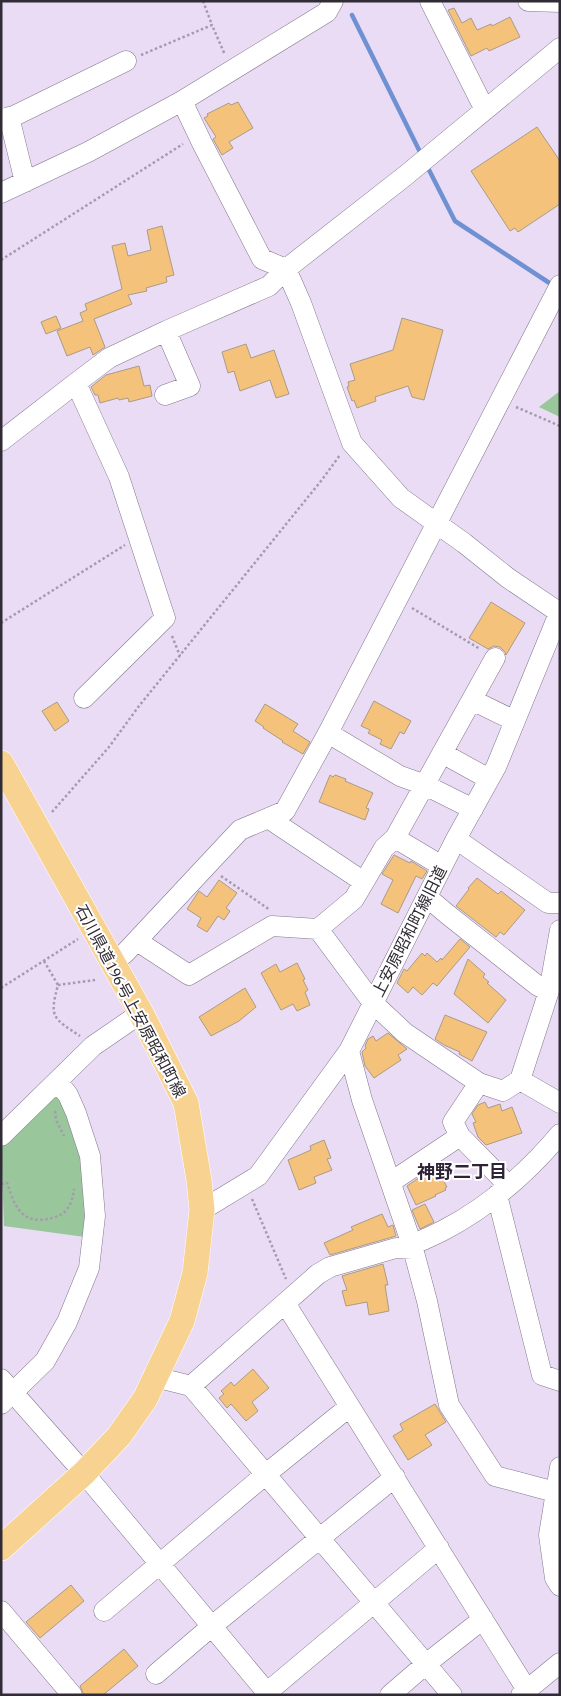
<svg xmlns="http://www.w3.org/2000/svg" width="561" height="1696" font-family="Spectral,'Noto Sans JP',serif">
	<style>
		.green { fill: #99c69b }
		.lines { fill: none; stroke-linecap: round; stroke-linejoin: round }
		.stream { stroke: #6f90d2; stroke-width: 4.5 }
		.building { fill: #f5c27c; stroke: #ab9b85 }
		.minor-casing { stroke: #83778d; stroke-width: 21 }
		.major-casing { stroke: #fff; stroke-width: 26 }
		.path { stroke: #a59bad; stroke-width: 2.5; stroke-dasharray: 2.5 2.5; stroke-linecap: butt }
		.minor { stroke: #fff; stroke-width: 20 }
		.major { stroke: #f7d291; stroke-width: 25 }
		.labels { text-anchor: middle; stroke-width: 4; stroke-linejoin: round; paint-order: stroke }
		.street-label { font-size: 16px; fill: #302b34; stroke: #fff }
		.neighbourhood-label { font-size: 18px; font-weight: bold; fill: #2f2437; stroke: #fff }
	</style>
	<rect width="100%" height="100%" fill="#e9dcf4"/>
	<path class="green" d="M560 391V417L539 407Z
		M58 1097C74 1124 83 1155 86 1186 87 1203 85 1220 85 1237L4 1226 1 1146 50 1098Z"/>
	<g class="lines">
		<path class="stream" d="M352 15 420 152
			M428 168 455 221 554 286"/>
	</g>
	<path class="building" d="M454 8 462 23 471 18 477 30 491 24 492 26 510 17 520 37 489 51 487 48 471 56 448 10Z
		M238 102 253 128 229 142 233 148 222 155 213 139 216 137 204 118 208 116 207 114 229 103 231 105Z
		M537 127 560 161V204L518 232 515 228 510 231 471 171Z
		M162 226 174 275 166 277 167 282 146 288 147 291 128 295 132 304 94 319 105 347 93 355 90 347 67 356 57 331 83 321 80 313 87 310 85 304 122 289 112 246 125 243 128 256 151 250 147 230Z
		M56 316 61 328 46 334 41 322Z
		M402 318 443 330 424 400 412 397 408 386 375 397 376 401 357 408 354 400 352 401 347 387 349 386 348 382 355 380 350 364 393 350Z
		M246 344 251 358 274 350 289 394 276 398 270 380 240 391 234 371 228 373 222 352Z
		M139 366 144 386 150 385 152 396 129 402 128 398 119 400 118 398 100 403 98 395H95L91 387 106 375Z
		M491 602 525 623 506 655 505 652 500 647 494 646 488 649 469 638Z
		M374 701 411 721 404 734 400 732 391 749 380 744 382 740 368 733 370 730 361 726Z
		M57 702 69 721 55 731 42 711Z
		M265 704 298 724 293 731 310 742 303 754 282 742 283 741 263 728 264 727 255 721Z
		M330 775 333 777 335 775 346 779 345 781 373 793 366 808 369 809 365 820 319 802Z
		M394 855 410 863 411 861 427 871 422 879 416 876 398 913 381 904 393 880 382 874Z
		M477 878 498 894 501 891 525 910 504 935 500 932 496 937 456 906 469 889 468 888Z
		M219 880 237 893 226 908 230 911 224 920 218 916 207 932 197 926 201 918 187 909 199 891 207 897Z
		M460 939 470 947 437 986 433 983 422 995 413 987 408 993 397 983 404 969 407 971 422 953 425 956 427 953 437 962 441 958 442 960Z
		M468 959 485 974 483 977 489 982 487 983 506 1000 488 1023 454 994Z
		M297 963 305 979 303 980 308 990 305 992 310 1005 297 1011 293 1004 281 1010 261 973 276 964 280 972Z
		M245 988 256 1007 239 1021 211 1036 199 1017Z
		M445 1015 487 1032 472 1061 459 1054 460 1052 444 1045 435 1039Z
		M388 1033 407 1049 398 1055 401 1060 374 1078 365 1066 362 1052 366 1048 365 1046 368 1039 373 1036 376 1041Z
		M485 1102 488 1108 500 1104 502 1111 512 1107 522 1133 486 1145 478 1137 473 1123 476 1122 472 1114 478 1105Z
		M324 1140 331 1158 327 1159 332 1170 314 1177 316 1183 299 1190 288 1160 311 1150 310 1146Z
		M436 1166 447 1187 445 1188 446 1190 435 1195 436 1196 416 1205 407 1186Z
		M425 1204 434 1222 420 1229 412 1210Z
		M382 1214 388 1227 393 1225 396 1236 330 1255 324 1243 353 1230 351 1227Z
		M383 1264 388 1285H385L389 1311 369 1315 367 1302 346 1306 342 1291 347 1290 342 1276Z
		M253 1369 269 1388 252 1402 258 1411 246 1421 231 1404 227 1408 219 1398 224 1394 221 1391 231 1382 234 1386Z
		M435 1404 446 1422 425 1435 432 1445 408 1460 393 1436 403 1430 400 1424Z
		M71 1585 84 1601 40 1638 26 1622Z
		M124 1649 138 1666 103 1695H84L80 1686Z"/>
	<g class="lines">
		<g class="minor-casing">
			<path id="minor" d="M430 1 485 110
				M528 1 560 2
				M182 101 202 143 262 259 286 269 301 303 352 443 401 498 464 543 508 578 560 613
				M9 117 25 182
				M1 119 14 116 126 61
				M1 193 88 152 182 101 327 12 333 1
				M76 383 109 358 166 331 269 286 286 269 405 176 560 48
				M165 395 190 386 166 331
				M1 441 76 383 119 477 165 618 84 698
				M472 700 515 721
				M328 733 400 776 425 785 473 809
				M442 753 489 779
				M268 818 364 882
				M395 838 442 866
				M456 839 548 903H560
				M427 897 447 914 538 986 549 991
				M318 929 373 1003 405 1033 479 1083 503 1091 520 1080
				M560 930 549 991 520 1080 560 1103
				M137 941 189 975 272 926 318 929 354 899 384 848 395 838 495 658
				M113 962 125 953 240 830 285 811 328 733 560 285
				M349 1051 362 1100 412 1245 427 1301 449 1405 495 1476 555 1492
				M1 1136 93 1046 141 1013
				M460 1136 508 1185
				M391 1182 460 1136 453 1122 479 1083
				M497 1195 542 1375 560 1381
				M202 1210 258 1176 349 1051 456 839 496 767 560 611
				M412 1245C423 1240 434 1235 444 1230 488 1207 528 1172 560 1134
				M285 1303 527 1690 521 1695
				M155 1377 191 1386 452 1695
				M1 1379 84 1473 269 1695
				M191 1386 318 1274 330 1267 396 1248 413 1249
				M1 1404 45 1361 67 1322 89 1268 95 1216 90 1156 76 1113 68 1095 57 1081
				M560 1467 549 1535 555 1578 560 1586
				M1 1611 72 1695
				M104 1611 266 1474 349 1407
				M156 1674 212 1626 395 1477
				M527 1690 560 1663
				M264 1695 439 1548
				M390 1695 426 1664 483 1619"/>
		</g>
		<g class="major-casing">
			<path id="major" d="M1 763 141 1013 186 1103 199 1180 202 1210 195 1273 182 1321 145 1399 119 1436 84 1473 1 1548"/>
		</g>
		<path class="path" d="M203 1 212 25
			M141 55 212 25 225 55
			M1 260 183 144
			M516 407 560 426
			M412 608 480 649
			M1 623 125 545
			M172 636 180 656
			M52 812 109 747 139 706 321 481 340 455
			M221 876 270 910
			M44 961 58 985C49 1018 53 1018 80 1036
			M58 985 95 980
			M1 988 78 939
			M55 1111 56 1120 64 1136
			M1 1184 7 1183C11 1194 14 1207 24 1215 34 1223 51 1220 62 1214 70 1209 73 1198 74 1189
			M252 1199 286 1279"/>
		<use href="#minor" class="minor"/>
		<use href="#major" class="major"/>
	</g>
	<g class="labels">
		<g class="street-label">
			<text transform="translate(409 931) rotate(-63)" y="6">上安原昭和町線旧道</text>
			<text transform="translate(131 1001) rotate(62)" y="6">石川県道196号上安原昭和町線</text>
		</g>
		<g class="neighbourhood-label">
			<text x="462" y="1178">神野二丁目</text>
		</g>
	</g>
	<rect width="561" height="1696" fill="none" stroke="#302b34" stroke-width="5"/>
</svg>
